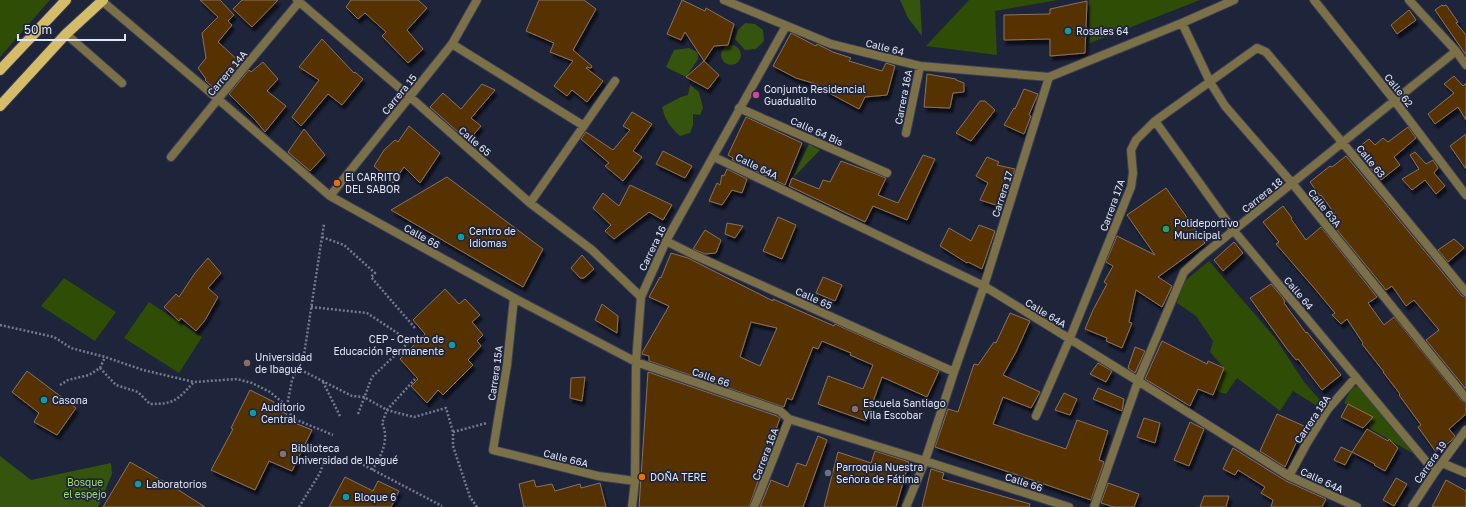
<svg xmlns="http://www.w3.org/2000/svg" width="1466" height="507" font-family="'Golos Text',sans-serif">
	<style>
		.green { fill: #2f4d05 }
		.forest { fill: #35540d }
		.building { fill: #563004; stroke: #8a725d; fill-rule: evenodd; filter: url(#shadow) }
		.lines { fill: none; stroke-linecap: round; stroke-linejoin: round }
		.street-casing { stroke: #393f54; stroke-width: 10 }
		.primary-casing { stroke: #393f54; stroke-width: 12 }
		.path { stroke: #757a8e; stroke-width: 2.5; stroke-dasharray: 2 2; stroke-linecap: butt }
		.street { stroke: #7c7049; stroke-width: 8 }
		.primary { stroke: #d4bc68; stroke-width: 10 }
		.culture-dot { fill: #0f9aa8; stroke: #1e243a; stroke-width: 1.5 }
		.hotel-dot { fill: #d1479c; stroke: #1e243a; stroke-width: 1.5 }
		.food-dot { fill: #e8710a; stroke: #1e243a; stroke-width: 1.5 }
		.leisure-dot { fill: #2e9e5b; stroke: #1e243a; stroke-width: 1.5 }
		.education-dot { fill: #8d6e63; stroke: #1e243a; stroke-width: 1.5 }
		.worship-dot { fill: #6b7280; stroke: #1e243a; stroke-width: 1.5 }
		.labels { text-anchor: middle; stroke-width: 3.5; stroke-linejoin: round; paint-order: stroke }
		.poi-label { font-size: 10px; fill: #e1e6f6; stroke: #1e243a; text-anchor: start }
		.street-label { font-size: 10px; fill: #e1e6f6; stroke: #1e243a }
		.park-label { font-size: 10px; fill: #a2da67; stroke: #1e243a }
	</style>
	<defs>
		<filter id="shadow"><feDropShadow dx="2.5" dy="4.5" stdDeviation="1" flood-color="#0009"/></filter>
	</defs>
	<rect width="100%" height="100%" fill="#1e243a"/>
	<path class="green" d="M0 0H50L0 57Z
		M969 0H1058L995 11 997 55 926 46Z
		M1089 0H1200L1090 43Z
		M1209 261 1276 339 1304 382 1320 400 1317 406 1293 391 1280 411 1237 378 1226 394 1216 391 1224 368 1210 352 1213 341 1196 316 1177 303 1180 287 1186 280Z
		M64 278 116 312 95 341 41 306Z
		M149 302 202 337 179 373 124 338Z
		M1358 385 1419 457 1369 428 1372 417 1344 403 1351 389Z"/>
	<path class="forest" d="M900 0H920L922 36 908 18Z
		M745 23 755 24 763 30 764 41 756 49 745 50 735 39 738 30Z
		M721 55a10 10 0 1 1 20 0a10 10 0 1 1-20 0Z
		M689 48 698 52V59L686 77 666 67 674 50Z
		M690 85 699 92 703 108 700 115 693 114V125L690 133 680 136C670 127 665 120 662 107L681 97 688 95Z
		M809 144 820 150 792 179Z
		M0 456 31 480 111 463 112 474 98 507H0Z"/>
	<path class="building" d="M200 0H220L234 15 228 21 232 25 218 42 241 63 217 91 205 80 206 79 198 68 206 58 202 33 218 17Z
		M242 0H278L252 27 233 9Z
		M351 0H418L427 8 407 30 423 49 408 63 382 36 386 32 365 13 358 19 346 7Z
		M539 0H584L596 9 573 50 592 66 591 68 587 67 586 68 603 81 587 102 572 90 567 96 554 86 573 61 550 52 554 43 526 31Z
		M682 0 705 11 706 8 734 24 728 45 714 46 704 61 685 32 681 40 667 34Z
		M1087 1 1085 53 1050 56V39L1004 40V15L1050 14V9Z
		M1442 5 1443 6 1446 5 1458 22 1456 23 1466 35V55L1435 10Z
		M1409 10 1416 20 1397 34 1391 25Z
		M791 33 816 46 817 44 833 52 851 58 849 61 882 71 886 63 895 66 887 95 865 97 859 109 829 93 816 84 796 78 773 66Z
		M322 39 354 73 355 72 363 79 342 105 328 94 301 126 292 117 319 80 299 67Z
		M704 61 719 75 708 89 686 77Z
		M263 62 278 79 267 91 286 106 265 132 256 121 229 94 249 70 251 72Z
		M927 74 956 79V80L964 83V92L953 93 950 108 924 107Z
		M1454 76 1463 86 1466 83V120L1458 107 1435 124 1428 114 1454 93 1444 84Z
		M482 84 495 90 471 118 481 126 468 141 430 107 443 93 461 109Z
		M1024 89 1038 94 1029 115 1031 116 1024 134 1004 125 1014 108 1015 109Z
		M980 101H985L995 110 971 141 956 133Z
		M632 112 652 124 633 151 642 157 623 181 605 166 609 163 581 139 586 132 613 150 630 130 623 126Z
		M746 117 802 143 785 185 732 160 733 158 728 155Z
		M409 126 440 153 420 183 404 167 393 183 374 166 384 150 395 140 398 142Z
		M1408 127 1416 138 1394 157 1400 165 1381 180 1355 150 1369 139 1375 145 1383 138 1388 142Z
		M304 129 325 155 310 171 288 152Z
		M1466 134V169L1450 146Z
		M663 151 692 166 685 178 656 164Z
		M1415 152 1426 164 1433 160 1438 168 1434 173 1445 186 1436 194 1425 180 1412 190 1402 179 1419 169 1410 155Z
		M923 155 935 159 907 220 873 206 865 222 789 186 792 178 819 189 823 180 830 182 841 161 886 178 878 195 898 203Z
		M1346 156 1462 296 1466 297V389L1426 340 1439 330 1414 300 1406 306 1392 286 1386 290 1329 220 1335 214 1321 195 1320 196 1310 182 1330 166 1332 167Z
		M987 157 999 162 997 165 1015 169 1008 192 1005 191 999 206 980 200 988 183 976 176Z
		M727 169 747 179 742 193 732 190 722 205 709 201 717 183 720 185 722 175 724 176Z
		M447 177 543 249 523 287 391 210Z
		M630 185 672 205 663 220 649 212 614 239 605 231 611 225 593 208 603 193 619 206Z
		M1166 188 1205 243 1158 277 1172 286 1162 307 1136 290 1129 322 1132 323 1122 348 1106 341 1107 338 1085 329 1093 310 1107 284 1104 282 1113 266 1106 262 1117 236 1155 255 1127 215Z
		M1283 206 1292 218 1291 219 1306 240 1321 227 1377 297 1368 303 1384 325 1394 317 1462 401 1466 403V414L1449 429 1455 436 1451 441 1436 452 1418 427 1421 425 1399 395 1400 394 1383 372H1384L1362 344 1363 343 1347 319 1341 324 1332 315 1335 313 1315 289 1276 244 1279 242 1263 222Z
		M778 217 796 225 782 259 763 251Z
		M727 223 743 226 735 238 725 234Z
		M979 225 995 231 982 269 968 262 967 263 940 246 949 228 971 241Z
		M705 230 721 240 716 253 705 254 693 249Z
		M1454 239 1464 248 1448 262 1438 250Z
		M1234 242 1243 253 1223 271 1214 260Z
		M671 253 688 258 773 301V299L834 326 835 324 939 371 927 397 882 377 866 421 818 404 828 376 863 389 873 365 850 355 851 353 822 341 818 349 813 347 792 400 787 398 784 407 649 361V356L642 354V353L669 306 649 297 660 277 661 278ZM751 322 777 328 760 366 740 357Z
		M582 255 594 269 584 278H580L571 268Z
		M208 258 221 273 208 288 218 297 205 320 196 331 181 318 179 321 164 307 176 294 179 297 195 273Z
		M823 277 842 285 835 301 816 293Z
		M1271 284 1283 298 1285 302 1284 303 1306 333 1307 332 1341 375 1322 390 1298 359 1296 360 1287 349 1250 298Z
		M445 289 459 304 465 299 480 315 472 322 483 335 477 341 481 346 468 360 473 365 443 395 438 390 427 403 411 386 418 379 400 359 425 334 413 320Z
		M602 304 618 316 617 333 595 320Z
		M1010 313 1030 321 1016 352 1003 375 1040 392 1031 408 1003 397 993 424 1066 449 1077 420 1108 431 1099 460 1104 462 1091 500 935 447 948 409 958 412 974 364 978 365 994 342 996 343Z
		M1162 341 1207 364 1208 361 1224 368 1213 395 1198 389 1190 406 1145 379Z
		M1135 347 1145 351 1135 373 1128 368Z
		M1098 363 1112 371 1106 382 1090 374Z
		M27 371 76 408 57 435 34 422 39 413 12 392Z
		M648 372 777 416 780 418 749 507H639Z
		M585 377 582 401 570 398 571 378Z
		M1098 388 1124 399 1122 411 1093 399Z
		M250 390 274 402 271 407 287 414 285 419 312 430 292 471 269 461 255 490 211 470 233 429 231 428Z
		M1064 393 1077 399 1070 415 1055 410Z
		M1348 404 1373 417 1363 428 1341 417Z
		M1277 414 1304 426 1285 467 1260 451Z
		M1144 418 1160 423 1155 443 1137 437Z
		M1190 422 1204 429 1189 466 1174 460Z
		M1367 429 1388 441 1389 439 1398 448 1385 471 1374 465 1375 464 1352 452Z
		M818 436 827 440 803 507H760L771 480 788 487 797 463 806 466Z
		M1341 447 1352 452 1345 465 1334 460Z
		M1233 448 1286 481 1326 499 1322 507H1271L1273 500 1261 493 1265 487 1238 470 1235 475 1223 469Z
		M875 451 909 462 896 507H824L838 452 871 463Z
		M130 462 161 480 166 482 205 507H103Z
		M931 469 944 473 942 479 1030 504 1029 507H922Z
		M345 477 373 491 378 481 399 491 391 507H329Z
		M1396 478 1407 484 1394 506 1383 500Z
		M534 480 536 487 552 484 555 491 580 484 581 488 600 483 606 507H524L519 484Z
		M1446 480 1466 491V507H1432Z
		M1108 483 1139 494 1134 507H1114L1101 503Z
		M1204 496H1229L1226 507H1200Z"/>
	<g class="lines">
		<g class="street-casing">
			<path id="street" d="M297 0 409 96 530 203 592 250 641 297
				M724 0 831 44 920 66 1049 77 1182 23 1234 0
				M1314 0 1394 100 1466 195
				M1409 0 1456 51 1466 65
				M102 1 218 99 330 196 514 298 636 362 780 411 789 419 754 507
				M1182 23 1210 82 1225 106 1292 183 1466 398
				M66 34 122 83
				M452 44 584 126
				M739 108 887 173
				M1155 121 1234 231 1435 472
				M906 133 920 66
				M171 157 218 99 299 2
				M714 157 984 286 1138 381 1289 476 1357 507
				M330 196 452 44 477 0
				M530 203 615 81
				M666 241 692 254 954 372
				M514 298 507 365 493 450 598 476 635 481
				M1036 416 1070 338 1131 187 1133 173 1131 150 1136 140 1155 121 1257 48 1266 52 1342 142 1466 292
				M789 419 925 461 1069 507
				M1442 463 1466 473
				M1289 476 1307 443 1328 409 1356 377
				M632 507 635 481 636 362 641 297 666 241 786 26
				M906 507 925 461 954 372 984 286 1049 77
				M1094 507 1138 381 1184 272 1203 255 1456 51
				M1412 507 1435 472 1466 430"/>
		</g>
		<g class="primary-casing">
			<path id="primary" d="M0 70 66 0
				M0 106 66 34 103 0"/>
		</g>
		<path class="path" d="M322 237 344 245 375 273 371 277 415 328
			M311 307 367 313 405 338
			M0 325 54 337 71 348 105 357 143 370 194 382
			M100 368 116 385 138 392 150 404C175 404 177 400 194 382L237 379 252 383 270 392 287 406 292 418 333 435
			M297 368 352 396 364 397 387 410 415 379
			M323 382 340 416
			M60 385 68 380 89 375 100 368 105 357
			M287 406 292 380 304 355 324 224
			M358 414 372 377 408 343
			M356 461 442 506
			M372 470C381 457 390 439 382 423L387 410 414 417 446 408 453 432
			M299 507 320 473 325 458
			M477 507 470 497 453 446V432L487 423"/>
		<use href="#street" class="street"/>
		<use href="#primary" class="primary"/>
	</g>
	<g class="culture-dot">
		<circle cx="1068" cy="31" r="4"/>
		<circle cx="461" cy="237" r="4"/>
		<circle cx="452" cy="345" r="4"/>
		<circle cx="44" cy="400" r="4"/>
		<circle cx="253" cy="413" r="4"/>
		<circle cx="138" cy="484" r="4"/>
		<circle cx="346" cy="497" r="4"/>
	</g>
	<circle class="hotel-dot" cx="756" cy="95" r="4"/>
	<g class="food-dot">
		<circle cx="337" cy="183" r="4"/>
		<circle cx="642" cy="477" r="4"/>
	</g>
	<circle class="leisure-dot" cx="1166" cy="229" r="4"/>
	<g class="education-dot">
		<circle cx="247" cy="363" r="4"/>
		<circle cx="855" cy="409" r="4"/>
		<circle cx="283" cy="454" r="4"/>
	</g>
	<circle class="worship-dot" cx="828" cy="473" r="4"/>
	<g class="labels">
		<g class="poi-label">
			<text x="1076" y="35">Rosales 64</text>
			<text x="764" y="93">Conjunto Residencial<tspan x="764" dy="12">Guadualito</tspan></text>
			<text x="345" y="181">El CARRITO<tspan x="345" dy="12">DEL SABOR</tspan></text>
			<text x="1174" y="227">Polideportivo<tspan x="1174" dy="12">Municipal</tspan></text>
			<text x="469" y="235">Centro de<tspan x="469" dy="12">Idiomas</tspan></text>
			<text x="444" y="343" text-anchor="end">CEP - Centro de<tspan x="444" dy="12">Educación Permanente</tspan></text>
			<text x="255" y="361">Universidad<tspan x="255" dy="12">de Ibagué</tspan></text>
			<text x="52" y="404">Casona</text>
			<text x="863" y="407">Escuela Santiago<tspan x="863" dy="12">Vila Escobar</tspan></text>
			<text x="261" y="411">Auditorio<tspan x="261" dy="12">Central</tspan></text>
			<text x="291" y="452">Biblioteca<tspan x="291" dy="12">Universidad de Ibagué</tspan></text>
			<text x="836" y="471">Parroquia Nuestra<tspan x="836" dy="12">Señora de Fátima</tspan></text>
			<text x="650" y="481">DOÑA TERE</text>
			<text x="146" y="488">Laboratorios</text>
			<text x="354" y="501">Bloque 6</text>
		</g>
		<g class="street-label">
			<text transform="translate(885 47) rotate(14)" y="4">Calle 64</text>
			<text transform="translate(227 73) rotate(-50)" y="4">Carrera 14A</text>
			<text transform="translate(1399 90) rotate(52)" y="4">Calle 62</text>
			<text transform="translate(399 94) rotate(-51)" y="4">Carrera 15</text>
			<text transform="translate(903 97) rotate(-79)" y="4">Carrera 16A</text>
			<text transform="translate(817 131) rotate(24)" y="4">Calle 64 Bis</text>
			<text transform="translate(475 141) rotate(41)" y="4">Calle 65</text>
			<text transform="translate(1371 161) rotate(51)" y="4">Calle 63</text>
			<text transform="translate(757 166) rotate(26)" y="4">Calle 64A</text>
			<text transform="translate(1002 194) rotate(-72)" y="4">Carrera 17</text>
			<text transform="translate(1262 195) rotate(-39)" y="4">Carrera 18</text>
			<text transform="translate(1112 205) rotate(-70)" y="4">Carrera 17A</text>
			<text transform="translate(1325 208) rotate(51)" y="4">Calle 63A</text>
			<text transform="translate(422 236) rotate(29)" y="4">Calle 66</text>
			<text transform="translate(652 248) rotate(-64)" y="4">Carrera 16</text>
			<text transform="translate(1299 293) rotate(50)" y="4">Calle 64</text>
			<text transform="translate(814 298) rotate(24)" y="4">Calle 65</text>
			<text transform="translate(1046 313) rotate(31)" y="4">Calle 64A</text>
			<text transform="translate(495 373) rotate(-82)" y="4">Carrera 15A</text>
			<text transform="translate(711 377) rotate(19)" y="4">Calle 66</text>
			<text transform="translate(1312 419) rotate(-56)" y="4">Carrera 18A</text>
			<text transform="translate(765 454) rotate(-69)" y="4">Carrera 16A</text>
			<text transform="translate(566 458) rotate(14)" y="4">Calle 66A</text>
			<text transform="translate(1430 462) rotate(-55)" y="4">Carrera 19</text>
			<text transform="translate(1322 480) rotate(25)" y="4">Calle 64A</text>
			<text transform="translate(1024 482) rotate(18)" y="4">Calle 66</text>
		</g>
		<g class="park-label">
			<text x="85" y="486">Bosque<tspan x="85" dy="12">el espejo</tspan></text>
		</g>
	</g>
	<path d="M18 34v6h107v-6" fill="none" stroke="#e1e6f6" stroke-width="2"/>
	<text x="24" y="34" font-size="12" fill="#e1e6f6" stroke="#1e243a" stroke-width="3" paint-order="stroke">50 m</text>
</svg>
